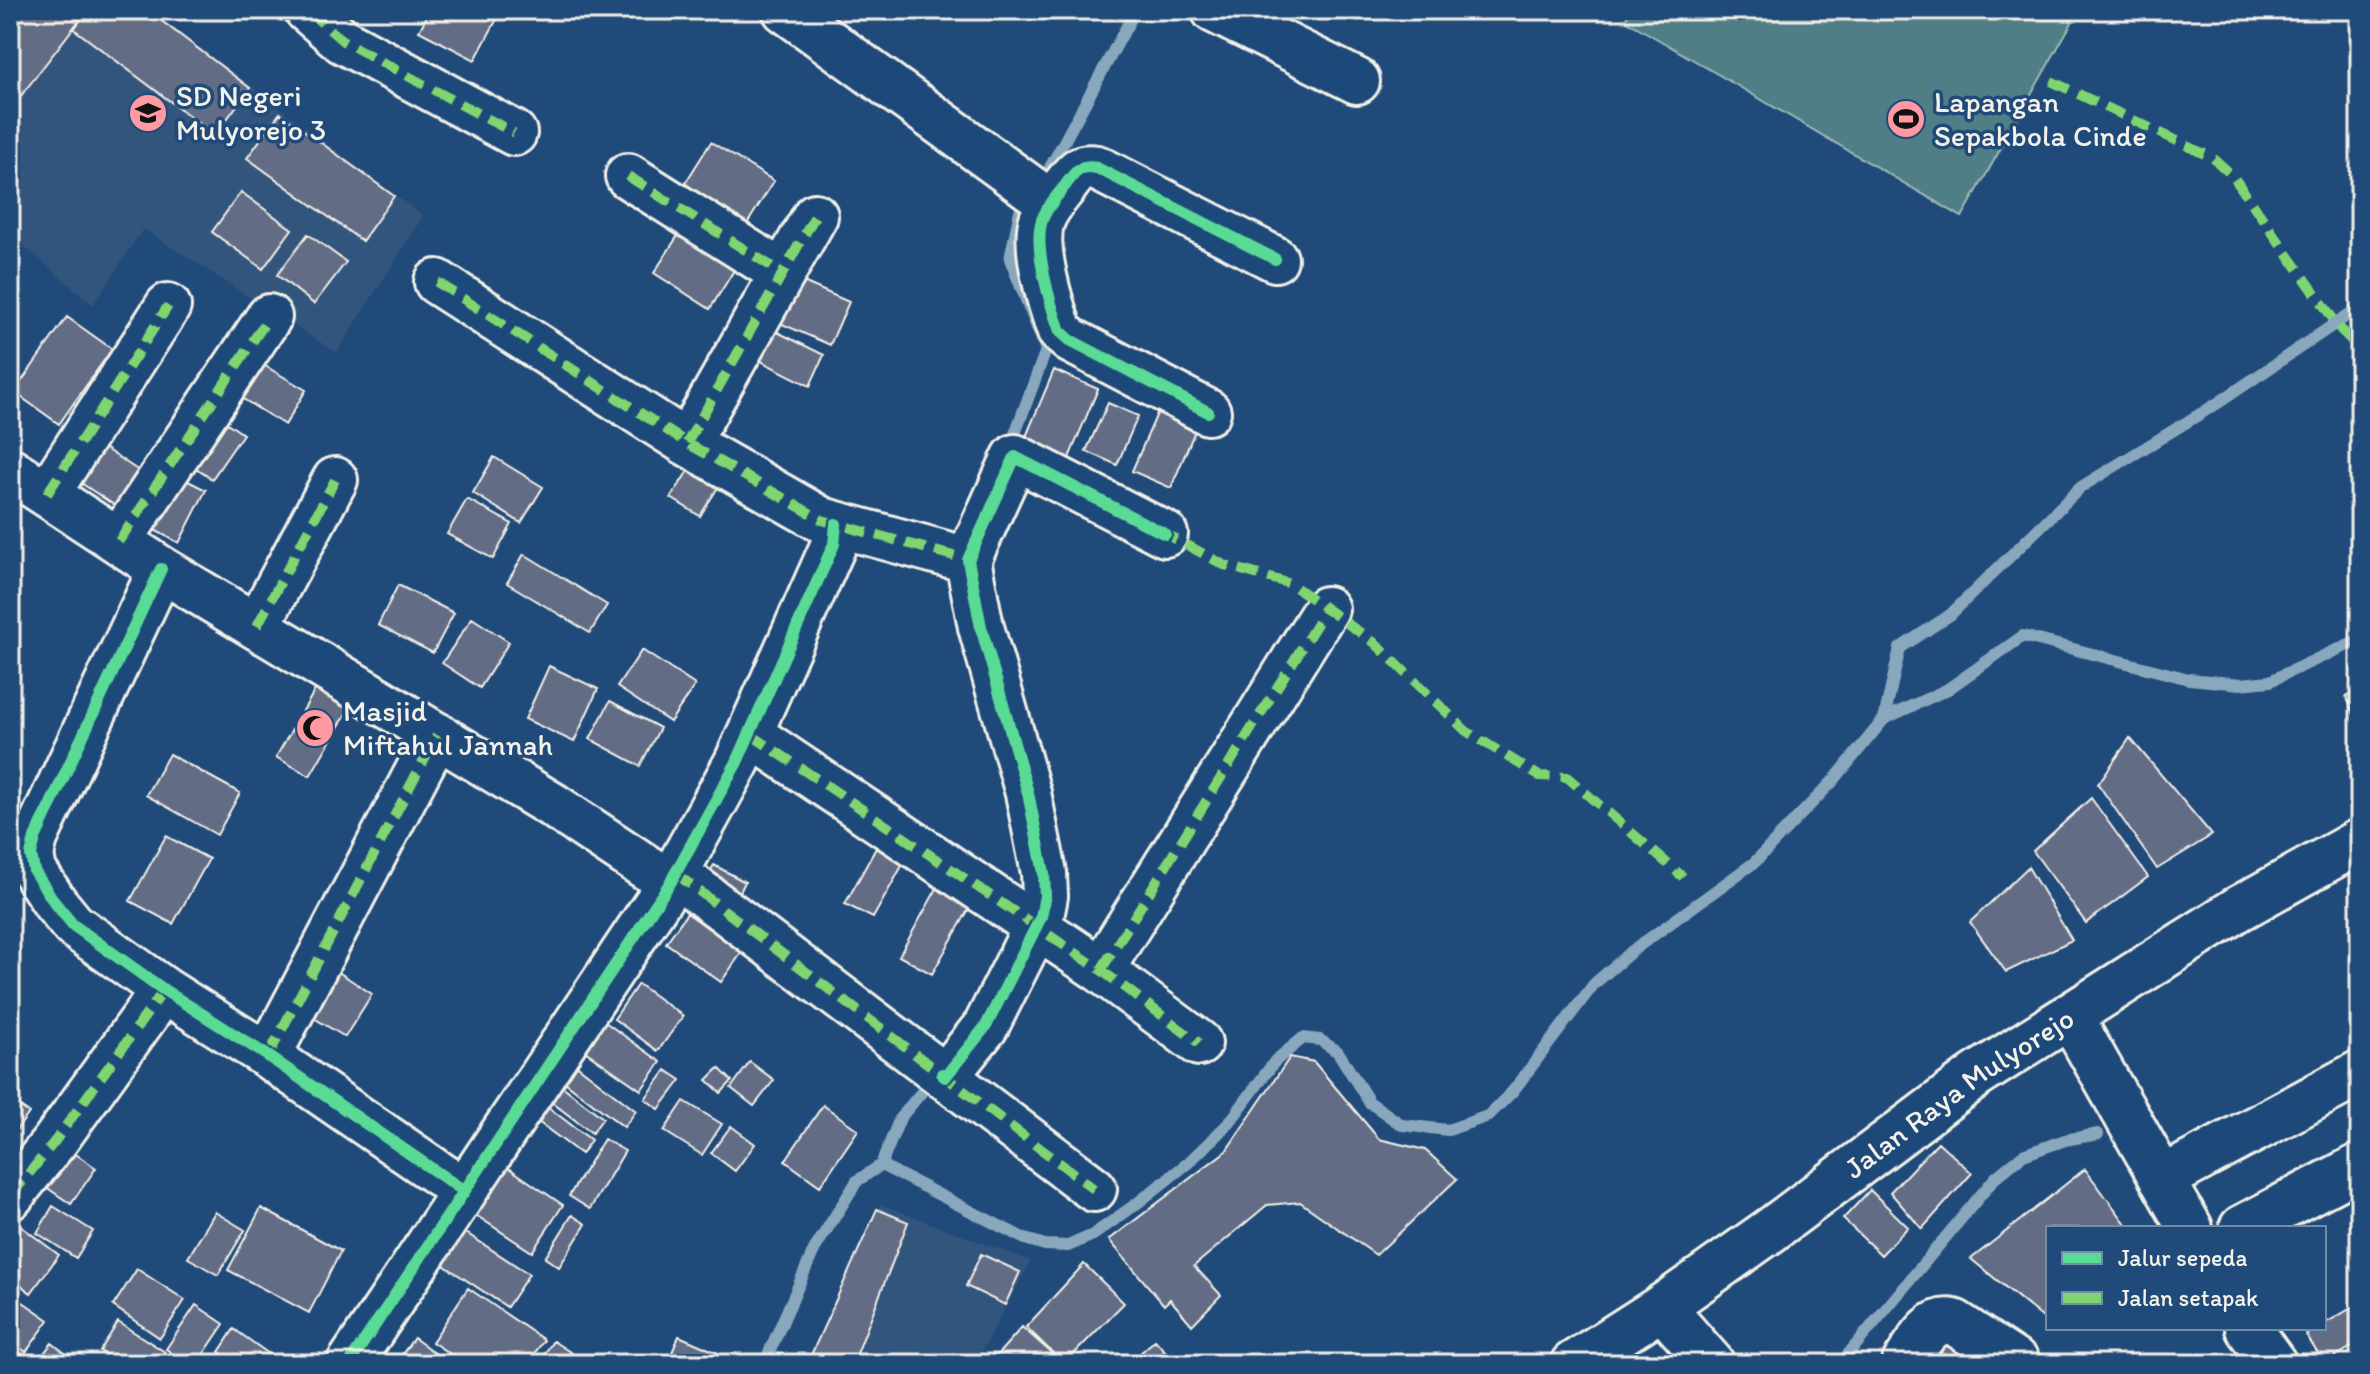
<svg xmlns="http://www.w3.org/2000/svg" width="2370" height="1374" font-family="Itim,sans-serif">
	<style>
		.built { fill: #33547d }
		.green { fill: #4f7e87; stroke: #a2b8b8; stroke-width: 2 }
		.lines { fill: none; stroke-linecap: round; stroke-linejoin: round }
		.stream { stroke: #8aa8bd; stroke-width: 12 }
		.building { fill: #636c85; stroke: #f4f1e8; stroke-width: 2 }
		.minor-casing { stroke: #f4f1e8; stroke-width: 50 }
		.major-casing { stroke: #f4f1e8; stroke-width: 50 }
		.minor { stroke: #1f4a7a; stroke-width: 44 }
		.major { stroke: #1f4a7a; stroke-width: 44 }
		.quiet { stroke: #7fd670; stroke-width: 10; stroke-dasharray: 20 10; stroke-linecap: butt }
		.cycleway-casing { stroke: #1f4a7a; stroke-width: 17 }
		.cycleway { stroke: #5adb95; stroke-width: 12 }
		.labels { text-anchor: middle; stroke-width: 7; stroke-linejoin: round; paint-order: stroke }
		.poi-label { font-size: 30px; fill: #f4f1e8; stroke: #1f4a7a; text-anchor: start }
		.street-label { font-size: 30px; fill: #f4f1e8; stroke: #1f4a7a }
	</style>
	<rect width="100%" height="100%" fill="#1f4a7a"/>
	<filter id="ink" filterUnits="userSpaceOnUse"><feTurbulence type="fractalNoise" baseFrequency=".0125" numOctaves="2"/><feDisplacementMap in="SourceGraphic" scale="16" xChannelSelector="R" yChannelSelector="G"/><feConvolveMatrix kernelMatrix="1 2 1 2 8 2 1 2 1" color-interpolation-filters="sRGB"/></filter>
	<g filter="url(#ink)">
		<path class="built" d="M10 10H150L423 216 337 353 143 229 93 305 10 234Z
			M880 1204 1031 1261 975 1364H805Z"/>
		<path class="green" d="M1631 10H2079L1962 217 1625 20Z"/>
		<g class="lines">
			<path class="stream" d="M1047 173 1134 13
				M1009 450 1046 350 1010 259 1020 211
				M1884 719 1900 648 1950 615 2081 487 2218 403 2360 307
				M881 1165 1025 1239 1045 1245 1068 1246 1093 1235 1135 1205 1188 1163 1229 1123 1275 1061 1303 1038 1320 1040 1338 1052 1369 1102 1402 1125 1448 1130 1488 1116 1513 1091 1594 984 1632 951 1755 862 1835 779 1884 719 1948 689 2023 636 2189 679 2241 684 2270 681 2360 639
				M764 1364 814 1250 857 1181 881 1165 900 1118 935 1076
				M1840 1364 1995 1178 2023 1155 2065 1140 2098 1134"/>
		</g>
		<path class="building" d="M10 10H87L10 110Z
			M88 10H147L250 88 215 135 74 29Z
			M430 10H479L497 19 475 60 419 31Z
			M280 113 394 196 362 241 247 158Z
			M711 142 774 181 747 224 684 185Z
			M241 192 292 229 263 269 212 232Z
			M686 223 741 259 710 309 654 273Z
			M308 234 346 262 314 304 277 275Z
			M785 274 849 302 830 345 766 317Z
			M67 317 112 349 59 424 14 392Z
			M761 324 824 355 810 386 747 354Z
			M255 360 306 390 285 425 235 394Z
			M1054 370 1098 389 1066 465 1022 446Z
			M1108 403 1138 416 1117 465 1086 451Z
			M1159 409 1197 426 1171 488 1132 471Z
			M214 414 243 434 212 479 183 459Z
			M92 440 139 471 117 507 69 475Z
			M494 457 543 487 521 523 473 493Z
			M696 458 725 476 700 516 671 498Z
			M168 471 206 490 179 543 141 523Z
			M467 499 512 524 493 559 447 534Z
			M524 554 607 605 590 633 507 583Z
			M398 585 454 613 433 653 378 625Z
			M472 618 509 642 480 688 442 663Z
			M642 650 695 685 670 722 617 687Z
			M549 666 598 689 574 742 525 719Z
			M322 678 354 700 310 776 276 757Z
			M2360 690V728L2346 696Z
			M610 701 660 728 640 766 590 739Z
			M2130 738 2212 835 2157 869 2098 784Z
			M169 754 240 793 217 835 146 795Z
			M2091 798 2148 877 2086 923 2033 851Z
			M166 836 209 859 173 924 130 901Z
			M876 848 903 864 873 918 845 904Z
			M714 865 745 882 738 896 706 878Z
			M2028 867 2072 940 2006 972 1970 922Z
			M941 881 974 900 932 974 899 956Z
			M687 913 742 952 721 982 666 943Z
			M337 971 372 994 345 1037 309 1015Z
			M638 984 683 1016 658 1051 614 1019Z
			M605 1022 661 1062 641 1090 585 1051Z
			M1290 1057 1314 1062 1379 1139 1425 1150 1457 1179 1376 1255 1300 1202 1267 1205 1194 1266 1221 1295 1192 1325 1170 1299 1164 1305 1109 1240 1226 1151Z
			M750 1062 774 1080 754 1106 731 1088Z
			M574 1063 636 1111 624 1127 561 1079Z
			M719 1068 732 1081 721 1093 707 1080Z
			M666 1070 681 1080 659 1109 645 1099Z
			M557 1082 603 1118 592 1133 545 1097Z
			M10 1100 29 1113 10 1139Z
			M684 1101 722 1124 702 1155 664 1131Z
			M544 1104 591 1140 581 1154 533 1118Z
			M823 1105 858 1130 820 1186 785 1161Z
			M731 1126 755 1144 735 1171 711 1153Z
			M604 1139 625 1151 590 1209 569 1196Z
			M1938 1142 1972 1173 1922 1229 1890 1192Z
			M67 1148 96 1168 71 1204 43 1185Z
			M506 1166 563 1205 532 1252 474 1214Z
			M2085 1169 2129 1228H2048V1322L1971 1259Z
			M1870 1190 1908 1227 1881 1255 1843 1219Z
			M53 1206 93 1231 76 1258 37 1233Z
			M261 1208 341 1251 309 1313 228 1270Z
			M877 1209 908 1222 853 1364H807Z
			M215 1212 245 1230 218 1275 188 1258Z
			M572 1215 586 1224 559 1267 545 1258Z
			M10 1218 59 1255 31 1293 10 1277Z
			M460 1229 529 1274 507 1307 439 1262Z
			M981 1254 1020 1272 1005 1305 966 1286Z
			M1084 1264 1124 1303 1064 1364 1026 1327Z
			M137 1269 185 1300 160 1338 113 1306Z
			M468 1288 544 1340 527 1364H465L432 1342Z
			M10 1293 49 1320 26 1352 10 1341Z
			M2360 1303V1342L2324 1363 2306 1335 2318 1328H2324V1324Z
			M196 1305 224 1324 197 1364H188L166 1349Z
			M118 1322 165 1352 157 1364H121L100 1351Z
			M1022 1327 1064 1364 990 1363Z
			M234 1329 283 1364H235L219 1352Z
			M1935 1334 1973 1364H1917Z
			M679 1336 739 1362 738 1364H667Z
			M414 1338 450 1364H395Z
			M1155 1340 1177 1364H1128Z
			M553 1341 584 1361 582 1364H538Z
			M52 1343 79 1364H39L37 1362Z"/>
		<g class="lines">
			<g class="minor-casing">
				<path id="minor" d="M307 10 343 41 514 133
					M785 10 1051 203
					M1214 10 1357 81
					M628 176 782 273
					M437 282 687 443 822 520 968 560
					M1208 412 1070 340 1060 331C1050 304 1033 246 1042 220 1047 206 1058 195 1067 183 1076 171 1080 165 1097 168L1275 259
					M687 443 815 216
					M10 470 161 569 554 806 670 883
					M47 494 168 306
					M119 541 269 317
					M161 569 35 838 31 855 34 871 55 903 73 925 164 990 268 1056 464 1191
					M257 626 335 480
					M750 734 1101 970 1199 1043
					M675 873 1094 1189
					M1101 970 1326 609
					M2070 1016 2190 1228
					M268 1056 437 735
					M945 1077 986 1026 1041 917 1045 896 1044 873 1028 793 981 627 968 560 1015 457 1165 534
					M2162 1179 2360 1073
					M10 1197 55 1141 164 990
					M2242 1228 2360 1166
					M1662 1307 1712 1364
					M2248 1328 2274 1364
					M349 1364 670 883 737 762 834 544 836 524
					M1904 1364C1918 1345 1928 1317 1954 1322L2018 1364"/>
			</g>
			<g class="major-casing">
				<g id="major">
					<path id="s1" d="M1573 1364 1662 1307 1771 1230 1977 1075 2238 909 2360 841"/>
				</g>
			</g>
			<use href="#minor" class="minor"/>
			<use href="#major" class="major"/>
			<path class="quiet" d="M307 10 343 41 514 133
				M2051 81 2213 158 2232 175 2341 330 2360 349
				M628 176 782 273
				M437 282 687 443 822 520 968 560
				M687 443 815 216
				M47 494 168 306
				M1159 530 1224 565 1291 584 1375 643 1466 731 1539 776 1567 777 1683 877
				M119 541 269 317
				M257 626 335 480
				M750 734 1101 970 1199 1043
				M675 873 1094 1189
				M1101 970 1326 609
				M268 1056 437 735
				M10 1197 55 1141 164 990"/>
			<g class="cycleway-casing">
				<path id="cycleway" d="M1208 412 1070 340 1060 331C1050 304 1033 246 1042 220 1047 206 1058 195 1067 183 1076 171 1080 165 1097 168L1275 259
					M161 569 35 838 31 855 34 871 55 903 73 925 164 990 268 1056 464 1191
					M942 1074 945 1077 986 1026 1041 917 1045 896 1044 873 1028 793 981 627 968 560 1015 457 1165 534
					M349 1364 670 883 737 762 834 544 836 524"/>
			</g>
			<use href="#cycleway" class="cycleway"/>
		</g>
	</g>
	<defs>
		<g id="school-disc" transform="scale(2)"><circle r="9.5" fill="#ff9aa2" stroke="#1f4a7a"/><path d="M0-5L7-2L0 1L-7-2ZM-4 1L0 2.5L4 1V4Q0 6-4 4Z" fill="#111"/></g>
		<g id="stadium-disc" transform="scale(2)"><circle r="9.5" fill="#ff9aa2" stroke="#1f4a7a"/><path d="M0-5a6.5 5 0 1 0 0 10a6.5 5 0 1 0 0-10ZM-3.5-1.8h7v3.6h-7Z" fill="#111"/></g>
		<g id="mosque-disc" transform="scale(2)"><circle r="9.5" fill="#ff9aa2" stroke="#1f4a7a"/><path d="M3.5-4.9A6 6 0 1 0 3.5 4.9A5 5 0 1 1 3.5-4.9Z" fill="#111"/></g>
	</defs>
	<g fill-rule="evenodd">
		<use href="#school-disc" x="148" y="113"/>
		<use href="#stadium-disc" x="1906" y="119"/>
		<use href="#mosque-disc" x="315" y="728"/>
	</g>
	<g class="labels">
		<g class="poi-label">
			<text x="176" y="106">SD Negeri<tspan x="176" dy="34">Mulyorejo 3</tspan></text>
			<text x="1934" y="112">Lapangan<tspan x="1934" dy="34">Sepakbola Cinde</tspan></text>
			<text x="343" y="721">Masjid<tspan x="343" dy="34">Miftahul Jannah</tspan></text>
		</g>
		<g class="street-label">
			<text dy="10" stroke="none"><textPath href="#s1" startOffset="472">Jalan Raya Mulyorejo</textPath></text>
		</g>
	</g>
	<rect width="2370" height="1374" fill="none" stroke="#1f4a7a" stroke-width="40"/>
	<rect x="20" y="20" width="2330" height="1334" fill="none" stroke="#f4f1e8" stroke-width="3" filter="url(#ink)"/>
	<rect x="2046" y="1226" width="280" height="104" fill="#1f4a7a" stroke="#748da6" stroke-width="2"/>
	<rect x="2062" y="1252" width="40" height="12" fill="#5adb95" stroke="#748da6" stroke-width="2"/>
	<text x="2118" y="1266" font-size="24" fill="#f4f1e8">Jalur sepeda</text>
	<rect x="2062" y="1292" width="40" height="12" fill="#7fd670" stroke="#748da6" stroke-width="2"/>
	<text x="2118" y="1306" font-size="24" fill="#f4f1e8">Jalan setapak</text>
</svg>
